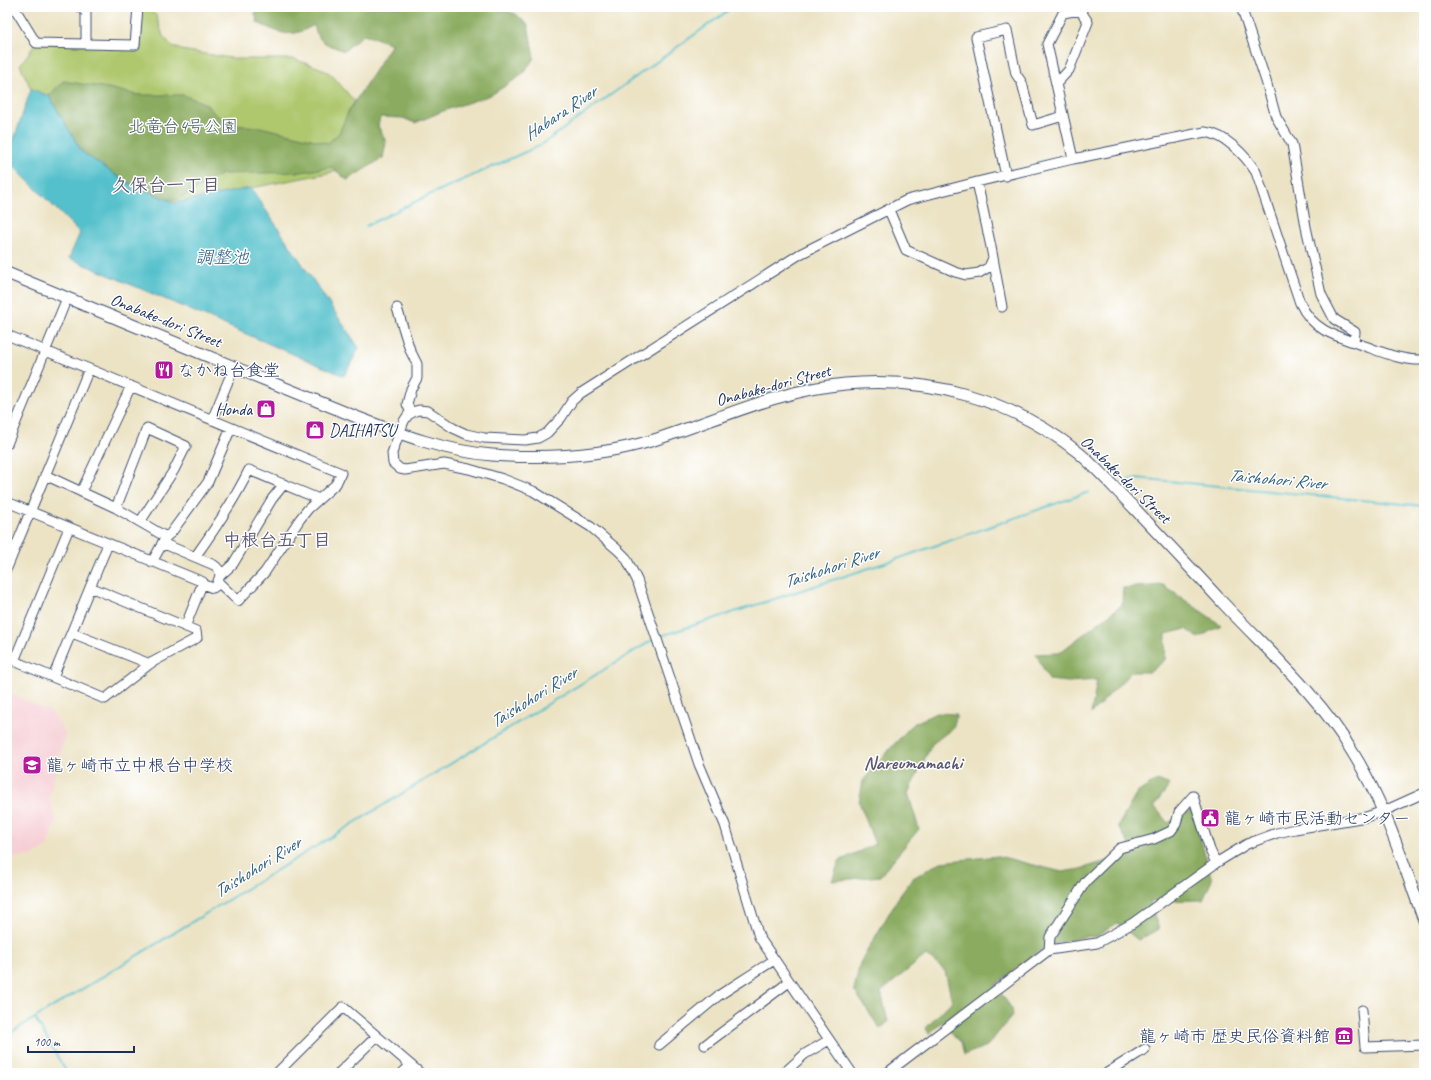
<svg xmlns="http://www.w3.org/2000/svg" width="1431" height="1080" font-family="Caveat,'Klee One',sans-serif">
	<style>
		.built { fill: #f6cfd5 }
		.green { fill: #afc86e; stroke: #657c66 }
		.forest { fill: #8bac61; stroke: #536e60 }
		.water { fill: #53c0cb; stroke: #377894 }
		.lines { fill: none; stroke-linecap: round; stroke-linejoin: round }
		.stream { stroke: #53c0cb; stroke-width: 2 }
		.minor-casing { stroke: #3a4a6d; stroke-width: 11 }
		.major-casing { stroke: #3a4a6d; stroke-width: 13 }
		.minor { stroke: #fff; stroke-width: 9 }
		.major { stroke: #fff; stroke-width: 11 }
		.labels { text-anchor: middle; stroke-width: 3; stroke-linejoin: round; paint-order: stroke }
		.park-label { font-size: 17px; fill: #475d63; stroke: #fff }
		.street-label { font-size: 17px; fill: #1b2f5e; stroke: #fff }
		.poi-label { font-size: 17px; fill: #1b2f5e; stroke: #fff; text-anchor: start }
		.water-label { font-size: 18px; font-style: italic; fill: #2f6284; stroke: #fff }
		.neighbourhood-label { font-size: 18px; font-weight: bold; fill: #5d5874; stroke: #fff }
		.quarter-label { font-size: 19px; font-weight: bold; fill: #5d5874; stroke: #fff }
	</style>
	<rect width="100%" height="100%" fill="#fff"/>
	<filter id="ink" filterUnits="userSpaceOnUse"><feTurbulence type="fractalNoise" baseFrequency=".025" numOctaves="2"/><feDisplacementMap in="SourceGraphic" scale="8" xChannelSelector="R" yChannelSelector="G"/><feConvolveMatrix kernelMatrix="1 2 1 2 8 2 1 2 1" color-interpolation-filters="sRGB"/></filter>
	<filter id="wash" filterUnits="userSpaceOnUse"><feTurbulence type="fractalNoise" baseFrequency=".012" numOctaves="4" result="noise"/><feDisplacementMap in="SourceGraphic" scale="16" xChannelSelector="R" yChannelSelector="G"/><feGaussianBlur stdDeviation="0.9" result="paint"/><feColorMatrix in="noise" values="0 0 0 0 0 0 0 0 0 0 0 0 0 0 0 0 0 1.4 0 .05"/><feComposite in="paint" operator="in"/></filter>
	<g filter="url(#wash)">
		<rect width="100%" height="100%" fill="#ece3c4"/>
		<path class="built" d="M7 692 51 712 66 733 49 797 56 820 48 846 33 856 7 858Z"/>
		<path class="green" d="M138 7H144L156 15 163 36 171 45 181 50 237 59H294L320 68 331 74 367 116 338 171 175 203 126 182 82 152 49 96 31 89 20 65 36 43 135 45Z"/>
		<path class="forest" d="M258 7H493L516 14 528 25 534 58 522 75 491 95 443 111 415 123 403 118 380 117 378 126 386 142 383 158 347 180 332 167 301 172 222 174 177 200 166 199 123 180 82 152 49 96 63 81 108 88 138 95H184L206 104 215 114 232 125 260 127 328 143 339 133 348 112 392 44 364 34 344 51C328 44 318 44 314 25 290 39 282 34 258 23L255 13Z
			M1163 585 1221 625 1198 638 1186 629 1166 634 1165 660 1150 672H1131L1091 714 1097 680 1068 682 1049 680 1036 654 1059 653 1122 605 1123 588Z
			M936 713 957 714 953 728 932 744 908 793 919 829 880 876 832 881 839 861 875 844 859 802 863 781 888 751 913 724Z
			M1157 780 1170 785 1154 806 1168 823 1192 809 1212 880 1203 900 1149 901 1159 929 1138 940 1117 923 1096 937 1087 936 1046 946 995 985 1012 1009 1013 1015 987 1046 964 1055 961 1042 956 1038 943 1021 929 1034 926 1028 952 1001 945 971 926 955 881 992 888 1022 880 1029 854 990 860 963 898 898 913 878 941 862 998 856 1062 872 1080 869 1134 853 1118 826 1137 793Z"/>
		<path class="water" d="M31 89 49 96 82 152 126 182 175 203 251 188 359 348 344 376 69 258 80 233 7 160Z"/>
		<g class="lines">
			<path class="stream" d="M366 226 429 195 541 145 733 7
				M1128 480 1136 478 1424 506
				M658 637 897 559 1089 492
				M35 1018 67 1073
				M7 1035 377 809 654 639"/>
		</g>
	</g>
	<g filter="url(#ink)">
		<g class="lines">
			<g class="minor-casing">
				<path id="minor" d="M14 7 36 43 135 45 138 7
					M80 7 86 12V44
					M1241 7 1266 81 1276 117 1292 144 1306 227 1321 294 1334 319 1355 332 1354 342
					M1056 84 1069 70 1088 22 1080 10 1063 13 1047 44 1073 159
					M1006 176 976 37 1007 30 1016 74 1022 83 1033 125 1063 116
					M977 182 991 247 1002 307
					M889 210 906 250 955 272 966 275 979 273 989 267 993 258
					M397 308 410 350 417 364V378L411 389 407 404 411 413
					M7 335 341 473 336 484 308 509 300 519 265 572 238 601 218 582
					M212 420 234 367
					M7 444 67 298
					M45 475 116 508 166 537
					M81 492 131 386
					M7 502 203 582 185 627
					M116 508 147 428 186 446 174 470 140 522
					M162 543 214 565C223 571 220 577 216 586L213 588 202 584
					M195 557C215 529 234 501 249 470L319 499
					M152 562 166 537 171 533 208 482 231 428
					M7 568 89 369
					M221 575 233 564 272 499 284 484
					M72 633 150 664
					M7 658 105 699 151 663 197 638 196 631 90 587
					M14 661 69 528
					M53 677 108 544
					M1193 796 1210 850 1216 863
					M1049 950 1050 937 1086 881 1120 848 1154 839 1171 831 1176 824 1179 812 1193 796
					M1362 1010 1365 1047 1424 1045
					M659 1045 718 996 774 960
					M705 1045 789 982
					M277 1073 343 1007 420 1073
					M339 1073 377 1036
					M402 1073 411 1065
					M784 1073 805 1054 829 1040
					M852 1073 759 937 725 825 699 764 637 580 626 558 618 550 591 527 533 491 503 479 469 469 444 464 405 470 400 469 393 463 392 453 404 421 408 415 415 411 419 410 428 411 453 428 466 434 484 438 525 440 538 438 547 433 561 418 572 401 581 393 800 254 907 200 977 182 1073 159 1205 132C1226 135 1245 155 1256 172L1300 303C1305 314 1314 324 1324 330 1336 337 1349 340 1362 345 1382 352 1402 361 1424 360
					M887 1073 1049 950 1097 943 1133 923 1216 863 1247 844 1277 833 1295 829 1366 817 1384 811 1424 793
					M1107 1073 1145 1049"/>
			</g>
			<g class="major-casing">
				<path id="major" d="M7 273C92 309 178 343 263 379 295 392 327 405 359 418 403 435 445 451 492 455 546 459 602 456 654 440 717 420 779 390 845 384 930 376 1013 400 1079 453 1099 470 1116 490 1134 508 1164 540 1194 571 1223 603 1268 651 1319 695 1353 753 1385 804 1403 863 1424 920"/>
			</g>
			<use href="#minor" class="minor"/>
			<use href="#major" class="major"/>
		</g>
	</g>
	<defs>
		<g id="restaurant-square" transform="scale(1)"><rect x="-9" y="-9" width="18" height="18" rx="4" fill="#b5179e" stroke="#fff"/><path d="M-5-6h1v4h1v-4h1v4h1v-4h1v5L-1.5 .5V6h-2V.5L-5-1ZM5-6V6H3V1.5H1.5Q1.5-4 5-6Z" fill="#fff"/></g>
		<g id="shop-square" transform="scale(1)"><rect x="-9" y="-9" width="18" height="18" rx="4" fill="#b5179e" stroke="#fff"/><path d="M-5-2.5h2.3a2.7 3.5 0 0 1 5.4 0H5L5.5 6h-11ZM-1.5-2.5h3a1.5 2.3 0 0 0-3 0Z" fill="#fff"/></g>
		<g id="school-square" transform="scale(1)"><rect x="-9" y="-9" width="18" height="18" rx="4" fill="#b5179e" stroke="#fff"/><path d="M0-5L7-2L0 1L-7-2ZM-4 1L0 2.5L4 1V4Q0 6-4 4Z" fill="#fff"/></g>
		<g id="civic-square" transform="scale(1)"><rect x="-9" y="-9" width="18" height="18" rx="4" fill="#b5179e" stroke="#fff"/><path d="M-.6-6.5H3V-4.5H.6V-3L4-1V1h2V6H-6V1h2V-1L-.6-3ZM-1.2 2.5V6h2.4V2.5Z" fill="#fff"/></g>
		<g id="museum-square" transform="scale(1)"><rect x="-9" y="-9" width="18" height="18" rx="4" fill="#b5179e" stroke="#fff"/><path d="M0-6L6-3V-2H-6V-3ZM-5-1h2V3h-2ZM-1-1h2V3h-2ZM3-1h2V3H3ZM-6 4H6V6H-6Z" fill="#fff"/></g>
	</defs>
	<g fill-rule="evenodd">
		<use href="#restaurant-square" x="164" y="370"/>
		<use href="#shop-square" x="266" y="409"/>
		<use href="#shop-square" x="315" y="430"/>
		<use href="#school-square" x="32" y="765"/>
		<use href="#civic-square" x="1210" y="818"/>
		<use href="#museum-square" x="1344" y="1036"/>
	</g>
	<g class="labels">
		<g class="park-label">
			<text x="183" y="132">北竜台4号公園</text>
		</g>
		<g class="street-label">
			<text transform="translate(166 320) rotate(22)" y="6">Onabake-dori Street</text>
			<text transform="translate(773 385) rotate(-15)" y="6">Onabake-dori Street</text>
			<text transform="translate(1126 479) rotate(44)" y="6">Onabake-dori Street</text>
		</g>
		<g class="poi-label">
			<text x="178" y="376">なかね台食堂</text>
			<text x="252" y="415" text-anchor="end">Honda</text>
			<text x="329" y="436">DAIHATSU</text>
			<text x="46" y="771">龍ヶ崎市立中根台中学校</text>
			<text x="1224" y="824">龍ヶ崎市民活動センター</text>
			<text x="1330" y="1042" text-anchor="end">龍ヶ崎市 歴史民俗資料館</text>
		</g>
		<g class="water-label">
			<text transform="translate(560 113) rotate(-34)" y="6">Habara River</text>
			<text x="222" y="263">調整池</text>
			<text transform="translate(1277 479) rotate(5)" y="6">Taishohori River</text>
			<text transform="translate(831 567) rotate(-18)" y="6">Taishohori River</text>
			<text transform="translate(533 697) rotate(-32)" y="6">Taishohori River</text>
			<text transform="translate(257 867) rotate(-32)" y="6">Taishohori River</text>
		</g>
		<g class="neighbourhood-label">
			<text x="166" y="191">久保台一丁目</text>
			<text x="277" y="546">中根台五丁目</text>
		</g>
		<g class="quarter-label">
			<text x="913" y="769">Nareumamachi</text>
		</g>
	</g>
	<rect width="1431" height="1080" fill="none" stroke="#fff" stroke-width="24"/>
	<path d="M28 1046v6h106v-6" fill="none" stroke="#1b2f5e" stroke-width="2"/>
	<text x="34" y="1046" font-size="12" fill="#1b2f5e" stroke="#ffffff" stroke-width="3" paint-order="stroke">100 m</text>
</svg>
